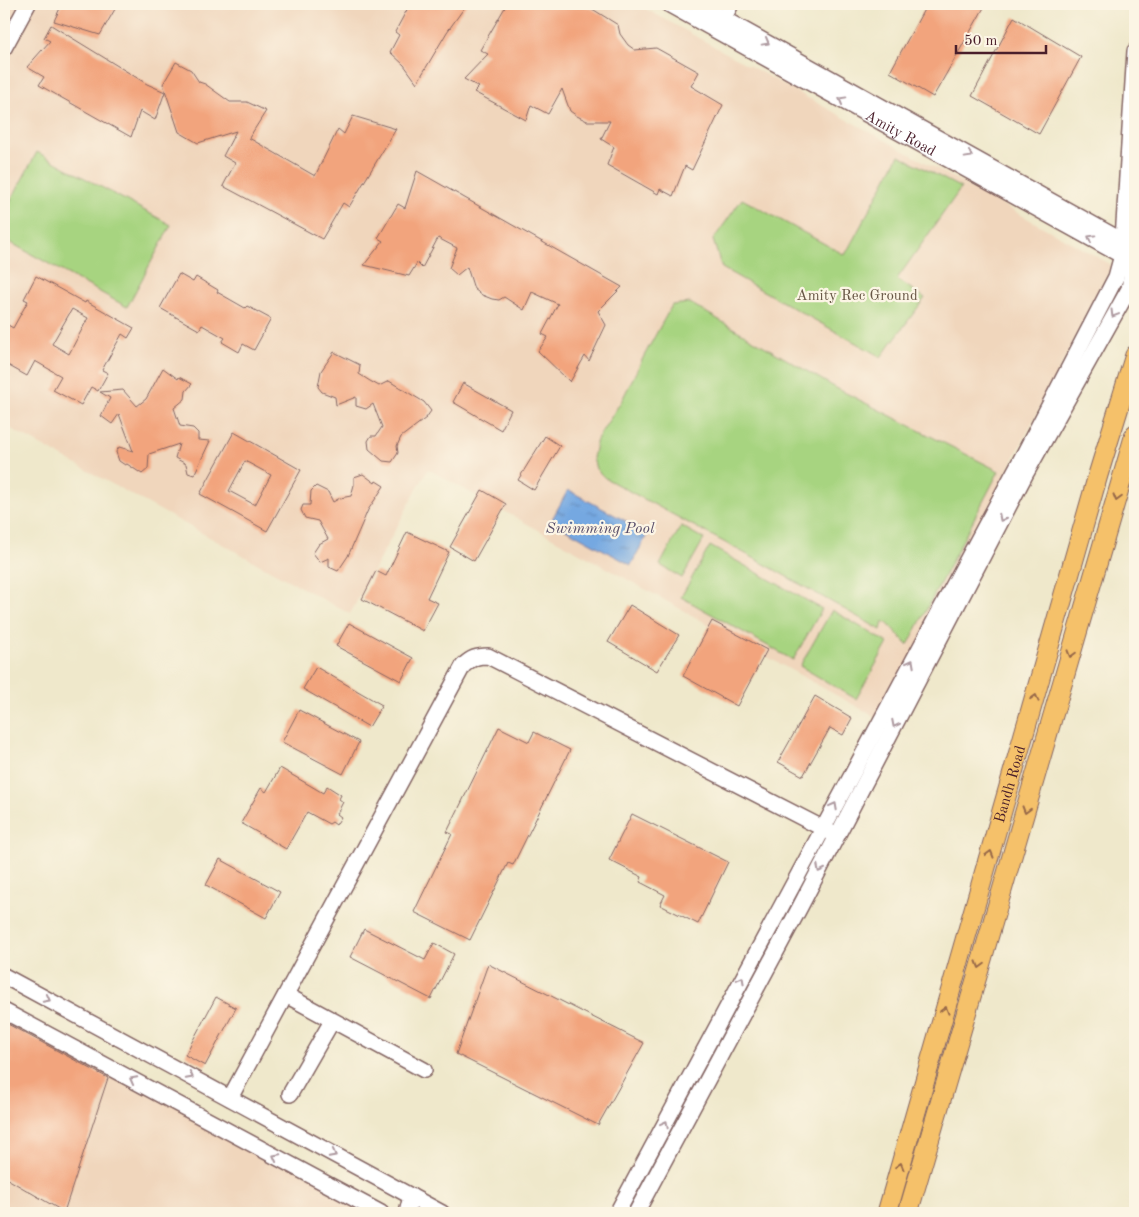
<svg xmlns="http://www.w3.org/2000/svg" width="1139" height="1217" font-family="'Old Standard TT',serif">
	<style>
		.built { fill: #f0d6bc }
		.green { fill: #a7d480; stroke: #787a56 }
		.water { fill: url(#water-ripples); stroke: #606486 }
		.building { fill: #f2a47d; fill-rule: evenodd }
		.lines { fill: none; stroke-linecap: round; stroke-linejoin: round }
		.minor-casing { stroke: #846563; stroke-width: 18 }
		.major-casing { stroke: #846563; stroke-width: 21 }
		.minor { stroke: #fff; stroke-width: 15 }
		.major { stroke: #f5c16b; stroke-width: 19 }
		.oneway { stroke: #ae9aa0 }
		.oneway2 { stroke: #976848 }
		.labels { text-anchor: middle; stroke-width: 4.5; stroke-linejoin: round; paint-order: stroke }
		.street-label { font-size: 15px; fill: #4a1f2b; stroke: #fcf5e5 }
		.park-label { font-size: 15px; fill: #654; stroke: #fcf5e5 }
		.water-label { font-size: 16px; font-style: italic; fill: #594f6b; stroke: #fcf5e5 }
	</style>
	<defs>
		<pattern id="water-ripples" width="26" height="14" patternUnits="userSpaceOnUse" patternTransform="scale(1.25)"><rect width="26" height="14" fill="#75a8e1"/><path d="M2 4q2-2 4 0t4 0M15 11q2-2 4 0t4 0" fill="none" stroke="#6288b7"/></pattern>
	</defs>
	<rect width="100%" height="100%" fill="#fcf5e5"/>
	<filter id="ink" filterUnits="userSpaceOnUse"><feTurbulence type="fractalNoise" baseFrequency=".02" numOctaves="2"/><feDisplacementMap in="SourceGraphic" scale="10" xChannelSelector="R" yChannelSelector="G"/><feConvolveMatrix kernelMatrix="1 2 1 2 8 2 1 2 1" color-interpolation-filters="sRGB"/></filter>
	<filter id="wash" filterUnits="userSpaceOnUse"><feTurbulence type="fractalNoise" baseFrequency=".0096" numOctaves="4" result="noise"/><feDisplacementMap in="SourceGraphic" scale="20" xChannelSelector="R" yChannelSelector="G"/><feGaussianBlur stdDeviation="1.12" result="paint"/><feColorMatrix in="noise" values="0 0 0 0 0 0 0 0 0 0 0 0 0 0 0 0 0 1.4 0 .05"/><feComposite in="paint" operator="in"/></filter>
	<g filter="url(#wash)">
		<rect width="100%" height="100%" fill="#efe8cb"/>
		<path class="built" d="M4 4H637L1112 265 881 720 428 469 350 614 4 425Z
			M4 1005 390 1213H4Z"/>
		<path class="green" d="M37 152 171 225 127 307 4 239V213Z
			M899 155 961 188 897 279 925 298 881 357 722 268 713 240 742 199 845 255Z
			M690 303 836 388 999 471 908 645 887 623 883 622 881 630 759 561 605 478 596 469 593 458 597 439 622 400 644 356 672 305Z
			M681 526 704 539 682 578 660 565Z
			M710 546 822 609 793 660 681 597Z
			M832 610 888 643 856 699 800 666Z"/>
		<path class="water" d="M568 490 648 533 631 565 551 521Z"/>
		<g id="blocks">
			<path class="building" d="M62 4H118L100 35 54 21Z
				M410 4H467L447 32 417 83 404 65 390 52 399 35 395 32Z
				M507 4H581L594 10 618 25 620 34 628 45 635 50 656 48 699 72 691 86 723 105 692 170 685 166 673 196 660 189 658 194 607 165 614 147 601 139 610 121H587L577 116 570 111 562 89 548 114 531 105 526 120 474 92 479 87 464 79 488 54 480 50Z
				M927 4H986L933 97 890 72Z
				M1014 17 1081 57 1039 134 972 96Z
				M51 25 147 84 165 92 155 120 140 111 131 137 39 85 44 77 27 67 50 41 44 38Z
				M176 62 191 70 199 82 205 84 230 102H247L266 111 249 138 315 176 338 129 344 134 353 116 396 129 349 207 343 203 322 239 223 186 235 163 223 156 236 131 198 143 179 132 163 84Z
				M417 171 622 287 598 311 606 325 589 361 585 356 570 382 538 351 548 337 542 334 558 304 532 292 524 310 504 297 499 300 492 299 482 295 474 289 467 267 457 275 449 268 457 248 438 238 422 268 417 263 409 276 364 265 383 241 378 238 398 204 405 208Z
				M179 274 193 282 196 277 218 290 217 292 245 308 247 306 271 319 254 350 243 344 239 352 222 342 225 338 202 325 199 330 160 308Z
				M36 276 85 303 86 301 134 328 128 338 122 334 102 370 108 373 98 391 91 387 81 405 53 390 61 376 35 361 27 376 4 363V332L8 325 13 328 28 301 24 299ZM72 309 88 318 69 354 52 344Z
				M334 352 360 365 359 374 370 381 379 386 389 381 424 402 431 411 426 418 401 437 397 446 398 453 392 462 383 461 369 449 368 441 371 436H376L382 427 373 404 366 409 356 406V397L336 405 335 397 322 392 318 387 321 371Z
				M163 368 178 379 179 377 192 384 186 391 185 399 174 408 180 426 193 428 198 433V440L210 441 194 475 188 473 186 464 175 458 179 444 149 454 148 469 142 474 127 464 125 465 119 461 116 452 119 447 133 451 119 414 112 424 101 416 110 398 100 392 123 390 137 406 146 399Z
				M463 383 511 410 501 430 453 402Z
				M234 432 301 470 267 531 200 494ZM245 461 271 475 255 505 229 491Z
				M545 436 560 446 534 490 518 480Z
				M363 474 375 483 376 481 384 486 368 510 348 556 338 571 329 567V558L320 562 313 553 319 544 328 539 318 521 305 518 301 510 303 505H310L311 491 316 486 328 492 333 502 340 498 351 496 354 485V477Z
				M482 490 506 504 474 561 450 547Z
				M407 532 449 552 427 598 438 603 423 631 362 599 376 571 386 576Z
				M630 605 679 635 657 671 608 642Z
				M712 621 767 650 737 706 683 676Z
				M349 623 413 658 401 681 336 646Z
				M316 667 382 705 369 727 303 689Z
				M815 696 852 718 843 735 830 728 803 776 778 762Z
				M299 710 359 742 343 774 282 742Z
				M499 727 529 742 534 732 570 750 513 865 508 863 470 940 414 912 452 834 447 832Z
				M280 768 323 793 327 786 341 795 339 799 343 802 337 814 341 817 336 825 332 822 329 824 307 812 286 849 241 823 261 788 266 792Z
				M632 814 728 862 698 924 660 905 665 895 640 882 642 877 609 860Z
				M220 859 280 892 266 918 206 885Z
				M364 929 425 960 434 943 454 954 431 999 350 957Z
				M488 964 644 1043 598 1125 456 1054Z
				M216 997 236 1008 205 1066 185 1055Z
				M4 1022 108 1078 64 1212 4 1177Z"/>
		</g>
	</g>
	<g filter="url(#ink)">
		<use href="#blocks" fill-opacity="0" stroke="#846563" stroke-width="1"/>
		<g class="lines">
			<g class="minor-casing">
				<g id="minor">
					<path id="s1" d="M668 4 1128 259"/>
					<path d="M697 4 1130 245"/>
					<path d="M719 27 731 4"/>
					<path d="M4 48 28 4"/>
					<path d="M4 976 442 1213"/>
					<path d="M286 995 424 1070"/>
					<path d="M4 1011 381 1213"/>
					<path d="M290 1094 332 1021"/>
					<path d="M230 1098 463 666C471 658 477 656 488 656L830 832"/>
					<path d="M407 1213 411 1196"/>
					<path d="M617 1213 1025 452 1116 277 1122 255 1135 51"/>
					<path d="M636 1213 800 907 1026 473 1129 289 1135 253"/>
				</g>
			</g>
			<g class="major-casing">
				<g id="major">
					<path id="s2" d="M887 1213 1098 475 1135 355"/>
					<path d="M908 1213 1135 434"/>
				</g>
			</g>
			<use href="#minor" class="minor"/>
			<use href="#major" class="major"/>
		</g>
		<defs><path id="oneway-chevron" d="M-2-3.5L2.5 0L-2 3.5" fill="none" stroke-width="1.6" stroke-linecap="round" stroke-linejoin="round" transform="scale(1.25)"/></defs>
		<g class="oneway">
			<use href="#oneway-chevron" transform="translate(766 42) rotate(29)"/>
			<use href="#oneway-chevron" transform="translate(842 100) rotate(-151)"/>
			<use href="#oneway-chevron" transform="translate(969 155) rotate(29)"/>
			<use href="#oneway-chevron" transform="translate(1091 238) rotate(-151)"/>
			<use href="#oneway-chevron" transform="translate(1114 314) rotate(121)"/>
			<use href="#oneway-chevron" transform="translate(1002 518) rotate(117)"/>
			<use href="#oneway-chevron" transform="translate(911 663) rotate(-62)"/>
			<use href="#oneway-chevron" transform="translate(895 724) rotate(117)"/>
			<use href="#oneway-chevron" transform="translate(834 806) rotate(-62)"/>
			<use href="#oneway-chevron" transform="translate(820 869) rotate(117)"/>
			<use href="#oneway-chevron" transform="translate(741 980) rotate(-62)"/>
			<use href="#oneway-chevron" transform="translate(47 999) rotate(28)"/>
			<use href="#oneway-chevron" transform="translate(190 1076) rotate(28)"/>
			<use href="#oneway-chevron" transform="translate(133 1080) rotate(-152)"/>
			<use href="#oneway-chevron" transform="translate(665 1124) rotate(-62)"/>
			<use href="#oneway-chevron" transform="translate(333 1154) rotate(28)"/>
			<use href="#oneway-chevron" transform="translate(276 1157) rotate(-152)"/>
		</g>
		<g class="oneway2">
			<use href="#oneway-chevron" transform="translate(1117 498) rotate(106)"/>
			<use href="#oneway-chevron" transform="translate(1071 654) rotate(106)"/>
			<use href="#oneway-chevron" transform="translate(1035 698) rotate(-74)"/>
			<use href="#oneway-chevron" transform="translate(1026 810) rotate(106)"/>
			<use href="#oneway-chevron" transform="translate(990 854) rotate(-74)"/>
			<use href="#oneway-chevron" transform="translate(980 965) rotate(106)"/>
			<use href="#oneway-chevron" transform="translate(945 1010) rotate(-74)"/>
			<use href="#oneway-chevron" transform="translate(900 1166) rotate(-74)"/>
		</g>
	</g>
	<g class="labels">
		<g class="street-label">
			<text dy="5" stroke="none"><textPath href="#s1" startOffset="266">Amity Road</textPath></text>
			<text dy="5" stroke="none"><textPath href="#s2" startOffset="446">Bandh Road</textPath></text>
		</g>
		<g class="park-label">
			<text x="857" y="300">Amity Rec Ground</text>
		</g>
		<g class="water-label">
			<text x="600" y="533">Swimming Pool</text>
		</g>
	</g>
	<rect width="1139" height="1217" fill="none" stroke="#fcf5e5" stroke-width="20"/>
	<path d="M956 45v8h90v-8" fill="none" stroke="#4a1f2b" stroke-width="2.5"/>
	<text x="964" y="45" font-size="15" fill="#4a1f2b" stroke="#fcf5e5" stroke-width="4" paint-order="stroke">50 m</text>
</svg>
